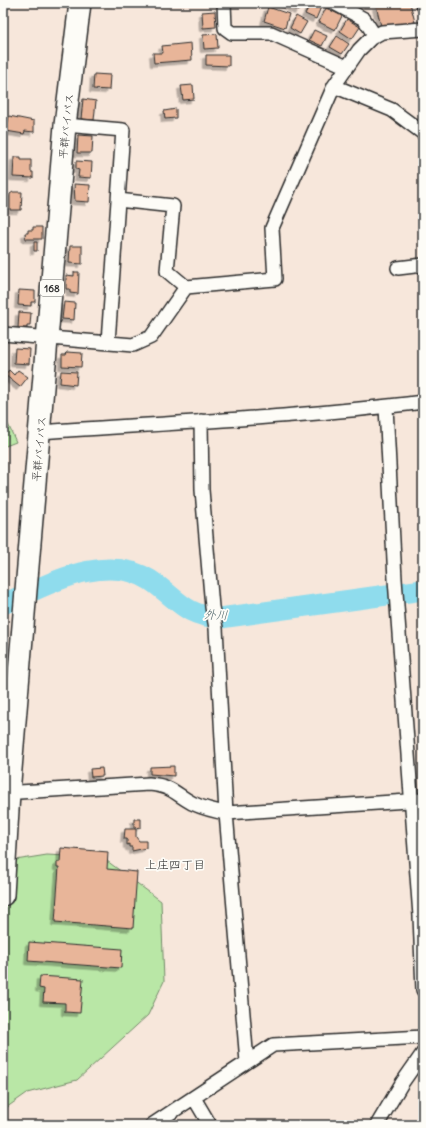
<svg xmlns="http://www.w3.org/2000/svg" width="426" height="1128" font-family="Delius,'Klee One',sans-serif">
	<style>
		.green { fill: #b9e7a6; stroke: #728968 }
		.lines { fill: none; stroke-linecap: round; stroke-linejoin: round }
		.river { stroke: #8fdced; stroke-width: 21 }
		.building { fill: #e8b599; stroke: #2b2b2b; filter: url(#shadow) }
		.minor-casing { stroke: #2b2b2b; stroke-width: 16 }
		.trunk-casing { stroke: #2b2b2b; stroke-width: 24 }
		.minor { stroke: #fdfcf7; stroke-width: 13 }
		.trunk { stroke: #fdfcf7; stroke-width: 21 }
		.labels { text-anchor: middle; stroke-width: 3.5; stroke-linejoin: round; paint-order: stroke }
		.shield { fill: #fdfcf7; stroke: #6a6a68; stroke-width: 1 }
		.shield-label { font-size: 10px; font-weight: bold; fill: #2b2b2b }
		.street-label { font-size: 11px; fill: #2b2b2b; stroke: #fdfcf7 }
		.water-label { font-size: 12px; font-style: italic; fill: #496065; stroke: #fdfcf7 }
		.neighbourhood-label { font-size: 12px; fill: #2b2b2b; stroke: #fdfcf7 }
	</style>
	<defs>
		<filter id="shadow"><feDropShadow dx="-3.5" dy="3.5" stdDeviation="0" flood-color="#0004"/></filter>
	</defs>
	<rect width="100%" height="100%" fill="#f7e7db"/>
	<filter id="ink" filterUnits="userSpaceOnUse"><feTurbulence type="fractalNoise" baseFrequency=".025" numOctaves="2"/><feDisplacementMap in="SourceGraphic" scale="8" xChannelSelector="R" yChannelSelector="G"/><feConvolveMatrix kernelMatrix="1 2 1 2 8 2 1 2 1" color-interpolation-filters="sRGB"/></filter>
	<g filter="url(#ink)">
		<path class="green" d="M3 413 16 442 3 447Z
			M47 855 103 858 161 901 164 981 148 1015 77 1080 27 1093 3 1110V862Z"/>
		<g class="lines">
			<path class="river" d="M3 604C47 586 103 551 150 580 177 598 184 616 220 618L423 590"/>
		</g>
		<path class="building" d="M283 3H302L298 11Z
			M311 3 321 7 316 19 305 14Z
			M388 3H410L415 22 382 30 376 6Z
			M268 7 289 14 285 28 264 21Z
			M326 8 342 16 335 30 319 22Z
			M215 11 216 27 203 28 202 12Z
			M296 16 307 22 300 34 290 28Z
			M347 19 360 27 352 39 340 31Z
			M314 30 327 36 322 46 309 40Z
			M217 34 218 48 204 49 203 35Z
			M337 36 349 44 342 54 330 47Z
			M191 43 192 60 154 63 153 53H163L162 46Z
			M206 55H229V66L206 65Z
			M94 74 110 75 109 90 93 89Z
			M193 85 194 99 183 100 181 86Z
			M83 99 96 101 94 120 81 119Z
			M176 109V118L165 119 164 111Z
			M9 116 34 121V132L25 131 24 134 6 131Z
			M78 135 93 136 92 153H77Z
			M14 157H21V160H31V172H33V178L13 177Z
			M76 161 92 162 91 178 78 177 79 170 76 169Z
			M74 184 90 185 89 202 75 201Z
			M13 192H22L21 210H10V194Z
			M33 227H42V239H26L25 233H28V230H33Z
			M34 242H37V251H34Z
			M70 246H82V264L69 263Z
			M74 272H79L78 294 70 293V289H66V275L74 276Z
			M19 290 35 291V302H31V306L18 305Z
			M64 302 75 303 74 320 62 319Z
			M19 312 31 313 30 325H27V328H18Z
			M15 348 30 349 29 364 14 363Z
			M67 352 82 353 81 367 62 366V355H66Z
			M9 370 14 375 18 370 28 377 20 387 5 375Z
			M61 371 77 372 76 385 60 383Z
			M174 766V776L150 774V767Z
			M102 768 103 776 91 777 90 769Z
			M134 819H141V827L134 828Z
			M125 829H136V837L139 841H146V848L132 851V847H129V844L127 845V839H124Z
			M61 848 108 852 107 869 137 872 133 928 55 922 59 867H57V862H60Z
			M29 942 122 949 121 968 28 961Z
			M40 976 83 979 80 1013 65 1012V1003L43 1002 44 989 39 988Z"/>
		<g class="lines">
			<g class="minor-casing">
				<path id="minor" d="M224 3 225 28 232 33H271L347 67
					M334 3 364 19 375 36
					M422 3 423 5
					M334 86 392 110 423 133
					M65 125 123 130 108 342
					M118 200 173 206 167 271 186 287
					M398 268 423 265
					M3 334 133 345 151 337 186 287 275 279 272 228 334 86 359 50 371 38 382 32 423 29
					M386 407 395 579 420 916 423 990
					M201 421 202 490 212 607 216 628 226 813 247 1062
					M41 432C168 423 296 418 423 402
					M3 793 149 784C172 786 174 793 192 803 203 808 214 811 226 813L423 800
					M194 1098 210 1125
					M152 1125 273 1045 423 1037
					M377 1125 402 1083 423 1053"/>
			</g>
			<g class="trunk-casing">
				<path id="trunk" d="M3 895 9 793 65 125 80 3"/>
			</g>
			<use href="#minor" class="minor"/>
			<use href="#trunk" class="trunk"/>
		</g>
	</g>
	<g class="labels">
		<rect class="shield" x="40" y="280" width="24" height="16" rx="3"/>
		<g class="shield-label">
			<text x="52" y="292">168</text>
		</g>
		<g class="street-label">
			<text transform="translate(66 126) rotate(-84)" y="4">平群バイパス</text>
			<text transform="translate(39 449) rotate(-85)" y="4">平群バイパス</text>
		</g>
		<g class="water-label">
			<text transform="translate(216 615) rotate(2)" y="4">外川</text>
		</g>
		<g class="neighbourhood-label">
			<text x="175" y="869">上庄四丁目</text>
		</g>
	</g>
	<rect width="426" height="1128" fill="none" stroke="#fdfcf7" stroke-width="16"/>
	<rect x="8" y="8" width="410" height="1112" fill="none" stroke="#2b2b2b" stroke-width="1.5" filter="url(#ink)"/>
</svg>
